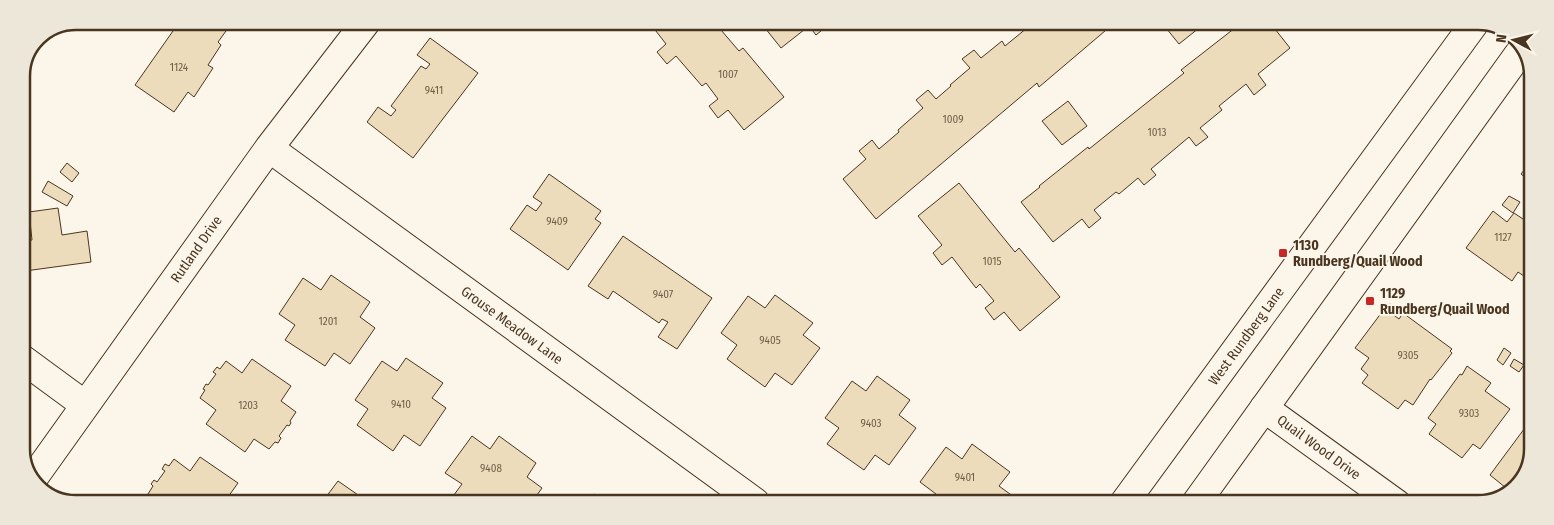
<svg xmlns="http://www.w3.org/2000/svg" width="1554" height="525" font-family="'Fira Sans Condensed',sans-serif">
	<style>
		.building { fill: #ecdcbc; stroke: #4a3520 }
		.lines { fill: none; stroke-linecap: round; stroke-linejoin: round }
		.minor-casing { stroke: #4a3520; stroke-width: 30 }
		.major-casing { stroke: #4a3520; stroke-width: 30 }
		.minor { stroke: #fbf6e9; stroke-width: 28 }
		.major { stroke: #fbf6e9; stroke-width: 28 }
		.poi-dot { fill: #c62828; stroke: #fbf6e9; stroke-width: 2 }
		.labels { text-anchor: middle; stroke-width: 4; stroke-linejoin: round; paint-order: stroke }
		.number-label { font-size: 11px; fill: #725f47 }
		.poi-label { font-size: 14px; font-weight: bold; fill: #4a3520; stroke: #fbf6e9; text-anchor: start }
		.street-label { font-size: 14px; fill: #4a3520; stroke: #fbf6e9 }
		.rim { fill: none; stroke: #4a3520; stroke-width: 2.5 }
	</style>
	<rect width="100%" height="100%" fill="#fbf6e9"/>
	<path class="building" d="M180 21 241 22 236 28 231 24 218 42 221 45 208 65 213 68 194 97 188 92 174 112 135 85Z
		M649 22 715 23 739 51 743 48 784 97 744 130 728 110 718 118 709 106 718 99 706 83 702 86 676 56 667 64 657 52 666 44Z
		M761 23H825L827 26 816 35 809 26 781 48Z
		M1033 23H1111L1112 25 1039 87 1037 83 876 219 843 179 866 159 859 151 872 140 879 149 899 132 898 130 923 108 916 100 928 90 936 99 951 86 950 85 970 68 962 59 974 50 981 58 1002 41 1005 46Z
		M1162 23 1204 24 1179 44Z
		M1240 24H1271L1290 48 1258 74 1266 85 1254 95 1246 84 1219 106 1222 110 1200 128 1208 137 1196 146 1189 137 1151 169 1156 175 1144 185 1138 178 1119 194 1116 192 1094 210 1101 218 1089 228 1082 219 1053 242 1021 202 1040 187 1039 186 1088 147 1089 149 1184 73 1181 70Z
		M430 38 478 73 413 158 367 122 378 107 391 116 396 110 391 106 421 66 426 69 430 64 417 55Z
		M1068 101 1087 126 1062 145 1042 121Z
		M1532 156V183L1521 174 1532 160 1530 159Z
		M67 163 79 173 72 182 60 172Z
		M549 174 601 211 595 219 601 223 568 270 510 229 527 205 536 211 542 203 533 197Z
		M21 179 30 185 21 196Z
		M48 181 73 196 67 206 42 192Z
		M959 183 1015 252 1019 248 1060 297 1020 331 1004 312 994 320 985 308 994 301 980 284 976 288 952 257 942 265 933 253 942 245 918 216Z
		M1509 196 1520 202 1513 213 1502 205Z
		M58 208 62 235 87 231 91 262 25 271 21 241 32 240 29 212Z
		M1493 211 1507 222 1514 213 1532 225 1531 281 1518 272 1512 281 1466 248Z
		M623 236 712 298 677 349 658 337 668 322 662 319 659 323 613 291 608 299 588 286Z
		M331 275 370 302 360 317 375 328 350 364 334 353 325 366 285 340 295 325 279 314 303 278 321 290Z
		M775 295 813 323 803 335 820 348 792 385 775 373 765 387 727 359 737 345 721 333 748 296 765 308Z
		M1390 304 1394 307 1391 313 1399 319 1403 313 1452 349 1450 351 1452 353 1431 380 1430 379 1413 405 1405 400 1398 409 1362 383 1368 375 1361 369 1369 358 1355 348 1385 308Z
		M1504 348 1511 353 1503 365 1497 360Z
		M406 358 443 383 432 398 446 408 420 446 404 435 393 451 357 425 368 409 355 400 382 361 397 371Z
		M252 359 291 386 281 401 296 412 290 421 291 423 289 426 287 425 279 436 281 438 278 443 275 442 269 449 254 439 245 452 206 424 216 410 200 398 205 390 203 389 206 384 208 385 216 374 213 372 217 367 220 369 226 361 242 373Z
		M1514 359 1524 365 1519 372 1510 366Z
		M1467 366 1491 383 1485 391 1510 409 1480 449 1473 444 1462 458 1429 434 1436 424 1428 418 1460 374 1462 375Z
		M877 376 910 400 899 415 916 428 889 465 875 455 864 470 827 444 839 428 825 418 852 381 866 391Z
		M1530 421V466L1511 492 1490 475Z
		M472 436 490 449 499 436 536 463 527 477 542 488 532 502H456L451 499 462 484 445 473Z
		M972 444 1010 472 999 486 1014 497 1010 503H929L936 494 920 482 946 447 962 459Z
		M200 457 238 483 228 497 235 501H158L148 494 153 486 151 484 154 480 157 482 165 471 162 469 165 464 169 466 174 459 190 471Z
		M338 481 361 497 358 502 323 501Z
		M594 494 605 502H588Z"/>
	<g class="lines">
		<g class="minor-casing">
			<path id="minor" d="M269 148 755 502
				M21 358 85 405
				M1264 408 1397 504
				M32 480 269 148 366 22"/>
		</g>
		<g class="major-casing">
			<path id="major" d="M1124 503 1474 24
				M1196 503 1523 48"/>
		</g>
		<use href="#minor" class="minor"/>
		<use href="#major" class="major"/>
	</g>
	<g class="poi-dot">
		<rect x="1278" y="248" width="10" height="10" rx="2.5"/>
		<rect x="1365" y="296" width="10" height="10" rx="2.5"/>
	</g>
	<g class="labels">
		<g class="number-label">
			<text x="179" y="71">1124</text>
			<text x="728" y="78">1007</text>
			<text x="434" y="94">9411</text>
			<text x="953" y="123">1009</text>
			<text x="1157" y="136">1013</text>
			<text x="557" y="225">9409</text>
			<text x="1503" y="241">1127</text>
			<text x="992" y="265">1015</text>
			<text x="663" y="298">9407</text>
			<text x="328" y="325">1201</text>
			<text x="770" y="344">9405</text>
			<text x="1408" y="359">9305</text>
			<text x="401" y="408">9410</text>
			<text x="248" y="409">1203</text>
			<text x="1469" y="417">9303</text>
			<text x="871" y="427">9403</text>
			<text x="491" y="472">9408</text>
			<text x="965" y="481">9401</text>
		</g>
		<g class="poi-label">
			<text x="1293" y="250">1130<tspan x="1293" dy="16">Rundberg/Quail Wood</tspan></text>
			<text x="1380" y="298">1129<tspan x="1380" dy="16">Rundberg/Quail Wood</tspan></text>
		</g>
		<g class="street-label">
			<text transform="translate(196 249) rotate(-55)" y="5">Rutland Drive</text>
			<text transform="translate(512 325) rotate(36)" y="5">Grouse Meadow Lane</text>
			<text transform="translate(1246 336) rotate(-54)" y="5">West Rundberg Lane</text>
			<text transform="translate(1319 447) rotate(36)" y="5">Quail Wood Drive</text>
		</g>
	</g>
	<path d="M0 0H1554V525H0ZM76 30H1478A46 46 0 0 1 1524 76V449A46 46 0 0 1 1478 495H76A46 46 0 0 1 30 449V76A46 46 0 0 1 76 30Z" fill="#ede7d9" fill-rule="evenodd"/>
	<path class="rim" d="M76 30H1478A46 46 0 0 1 1524 76V449A46 46 0 0 1 1478 495H76A46 46 0 0 1 30 449V76A46 46 0 0 1 76 30Z"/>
	<g transform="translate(1514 40) rotate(277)" stroke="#fbf6e9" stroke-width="4" paint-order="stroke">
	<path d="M0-4L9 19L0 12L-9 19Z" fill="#4a3520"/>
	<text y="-8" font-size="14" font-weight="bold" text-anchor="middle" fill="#4a3520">N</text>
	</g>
</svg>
